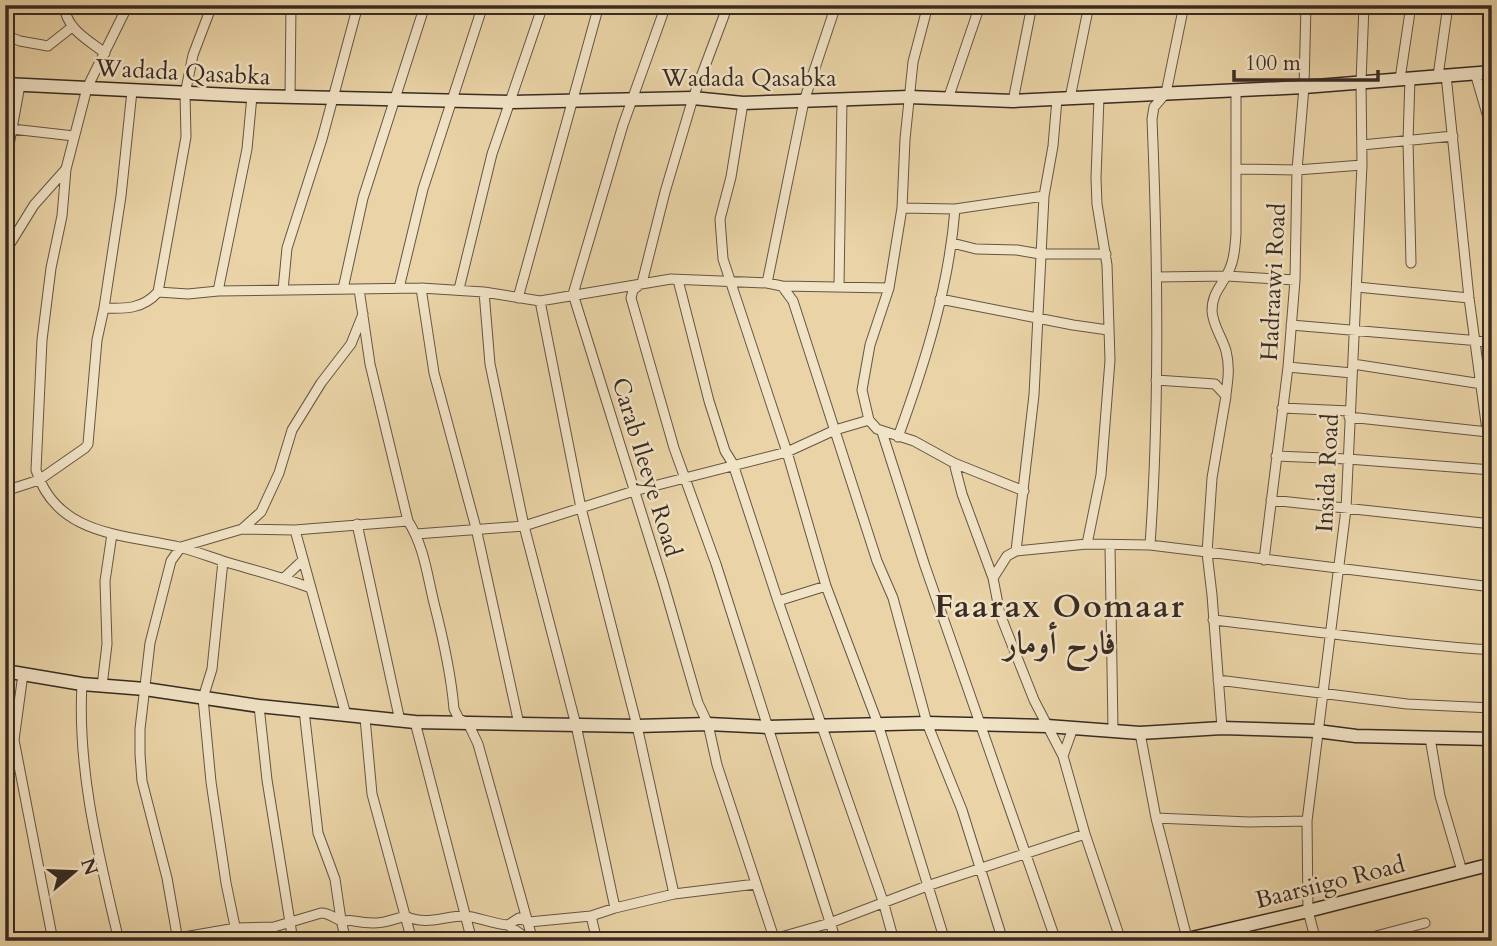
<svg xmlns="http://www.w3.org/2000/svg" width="1497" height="946" font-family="Cardo,Amiri,serif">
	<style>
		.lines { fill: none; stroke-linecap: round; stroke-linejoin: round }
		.street-casing { stroke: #645544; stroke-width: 11 }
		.secondary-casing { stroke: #382b23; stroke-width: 15 }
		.street { stroke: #f1e3c6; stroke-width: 9 }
		.secondary { stroke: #f1e3c6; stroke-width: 12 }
		.labels { text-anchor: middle; stroke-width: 5; stroke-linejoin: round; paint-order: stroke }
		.street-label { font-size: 24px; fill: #382b23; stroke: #f1e3c6 }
		.district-label { font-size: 32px; font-weight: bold; letter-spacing: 2px; fill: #382b23; stroke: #f1e3c6 }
	</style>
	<rect width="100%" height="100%" fill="#ead4a7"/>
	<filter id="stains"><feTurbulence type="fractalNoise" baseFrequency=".00286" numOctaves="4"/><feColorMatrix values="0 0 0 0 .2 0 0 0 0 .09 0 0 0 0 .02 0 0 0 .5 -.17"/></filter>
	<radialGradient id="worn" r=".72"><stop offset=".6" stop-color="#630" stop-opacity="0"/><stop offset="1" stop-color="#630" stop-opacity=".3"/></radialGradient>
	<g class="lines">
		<g class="street-casing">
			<path id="street" d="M64 5C66 29 88 40 105 53
				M128 5 87 88 66 169 62 216 51 268 42 340 36 470C57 536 123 534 179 547 195 551 210 557 226 562 253 570 281 577 308 587
				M212 5 193 55 185 94 186 137 158 292 188 294 218 291 421 288 484 292 540 301 671 279 767 283 782 286 889 288
				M666 5 623 125 573 294 663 582 698 703 708 724 717 765 775 941
				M728 5 693 98 665 192 642 283 633 290 631 298 674 448 716 564 836 941
				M928 5 913 62 905 139 902 208 889 288 870 345 862 390 869 420 877 429 914 441 954 463 1024 491
				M5 35 20 41 48 46 72 27
				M1490 72 1492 56
				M1475 73 1492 131
				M1446 75 1469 298 1492 467
				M1438 76 1448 5
				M1410 78 1408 141 1411 263
				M1400 79 1411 5
				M290 97 291 5
				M1070 98 1089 5
				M948 99 980 5
				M1013 101 1032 5
				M743 103 731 177 720 219 723 259 787 452 826 586 878 724 945 941
				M12 129 74 136
				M1362 145 1453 136
				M5 167 20 85
				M1237 169 1297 170 1362 165
				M902 208 955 209 1044 196
				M952 243 976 249 1017 250 1040 254H1106
				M5 252 34 205 66 169
				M1157 277 1227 276 1295 280
				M678 280 709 401 725 451 733 464 778 601 883 901 894 941
				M767 283 804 101 836 5
				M782 286 793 301 877 561 893 598 927 723 962 810 1003 941
				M839 287 842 99
				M1357 287 1469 298
				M399 288 423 189 483 5
				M421 288 434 373 476 528 519 724
				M343 289 363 198 425 5
				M359 289 370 364 408 521C424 546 427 574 434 603 443 638 451 673 454 709L459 719 468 723 478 744 533 941
				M459 289 492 154 543 5
				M283 290 287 248 322 139 358 5
				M218 291 247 149 252 96
				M484 292 490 364 524 526 576 725 615 908
				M518 298 599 5
				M940 299 1073 325 1108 330
				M540 301 581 508 637 726 674 894
				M104 308 121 196 132 91
				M1291 325 1492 342
				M1353 364 1482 384
				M1288 367 1352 373
				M1156 380 1215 384 1226 396 1212 478 1207 553 1212 595 1222 728
				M1226 394C1228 380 1230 366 1226 351 1222 337 1213 326 1212 311 1212 295 1219 289 1226 276 1234 264 1235 248 1236 234V90
				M1282 408 1350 411
				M1349 417 1488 432
				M882 432 925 566 1056 941
				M898 437C925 363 949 287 955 209
				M1276 456 1348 459 1492 470
				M954 463 962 494 993 578
				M5 491 39 480 85 448 88 444 97 340 104 308C125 309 143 309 158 292
				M1271 500 1492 524
				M357 524 400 721
				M242 529 295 530 408 521
				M295 530 346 715
				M416 534 524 526 634 491 787 452 835 430 869 420
				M1087 544 1101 475 1110 360 1107 265 1097 204 1096 178 1099 97
				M1150 545C1160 403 1158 261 1152 119L1154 107 1166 93 1184 5
				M1110 546 1113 729
				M1016 551 1034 395 1044 196 1053 146 1057 99
				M1264 560 1288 367 1295 280 1297 170 1304 87 1306 5
				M223 561 212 669 203 698 211 782 226 883 238 941
				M284 578 302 561
				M778 601 826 586
				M1213 620C1306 630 1398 644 1492 650
				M23 674 14 740 53 941
				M1218 680 1407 704 1492 708
				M82 684C77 771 99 856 119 941
				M102 686 107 644 105 581 112 534
				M259 706 267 780 293 941
				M304 710 318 833 335 879 341 920 346 941
				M365 718 372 794 412 941
				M415 722 472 941
				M1140 733 1156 818 1187 938
				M1430 738 1440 796 1462 871
				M1063 756 1073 728
				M1156 818 1249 822 1307 821
				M591 916 597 941
				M508 925 522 935 532 937
				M774 939 830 923 927 886 1085 834
				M161 941 236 928 274 927 321 913C330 913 335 919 342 921 346 921 350 920 354 921 376 925 384 923 405 916 427 926 443 916 465 916 478 917 493 924 508 925L519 918 529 922 591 916 615 908 674 894 756 884
				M178 941 167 878 142 781 140 754V729L150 643 171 561 181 547 242 529 261 512 279 473 292 430 321 383 351 344 363 314
				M1121 941 1085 834 1063 756 1034 700 1007 632 1000 614 993 578 1007 556 1016 551 1087 544 1150 545 1492 587
				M1316 941 1308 911 1307 821 1346 509 1362 165 1361 82 1364 5
				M1357 941 1425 923
				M1478 941 1492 934"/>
		</g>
		<g class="secondary-casing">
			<path id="secondary" d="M5 84 252 96 512 102 693 98 743 103 909 97 1013 101 1304 87 1492 72
				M5 671 82 684 145 689 259 706 415 722 637 726 708 724 767 727 927 723 1047 726 1140 733 1222 728 1317 731 1356 736 1492 739
				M1179 941 1308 911 1492 864"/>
		</g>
		<use href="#street" class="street"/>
		<use href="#secondary" class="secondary"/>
	</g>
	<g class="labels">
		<g class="street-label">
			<text transform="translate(183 72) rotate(3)" y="8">Wadada Qasabka</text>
			<text x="749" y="86">Wadada Qasabka</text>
			<text transform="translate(1273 282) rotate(-87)" y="8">Hadraawi Road</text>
			<text transform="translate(647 467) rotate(73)" y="8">Carab Ileeye Road</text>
			<text transform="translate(1327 473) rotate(-87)" y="8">Insida Road</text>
			<text transform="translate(1330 882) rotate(-14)" y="8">Baarsiigo Road</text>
		</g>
		<g class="district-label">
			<text x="1060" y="617">Faarax Oomaar<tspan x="1060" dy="37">فارح أومار</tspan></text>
		</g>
	</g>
	<rect width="1497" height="946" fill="none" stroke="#ead4a7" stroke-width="28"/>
	<rect x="7" y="7" width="1483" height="932" fill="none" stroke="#382b23" stroke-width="3.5"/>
	<rect x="14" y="14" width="1469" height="918" fill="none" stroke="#382b23" stroke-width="2"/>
	<g transform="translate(74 872) rotate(71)" stroke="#f1e3c6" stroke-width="5" paint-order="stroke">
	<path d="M0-5L12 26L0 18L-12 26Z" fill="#382b23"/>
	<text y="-10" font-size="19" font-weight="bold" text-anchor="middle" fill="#382b23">N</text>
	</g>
	<path d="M1234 70v10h144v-10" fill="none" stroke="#382b23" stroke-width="3.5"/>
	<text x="1245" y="70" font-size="21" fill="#382b23" stroke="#f1e3c6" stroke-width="5" paint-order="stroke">100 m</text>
	<rect width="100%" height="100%" filter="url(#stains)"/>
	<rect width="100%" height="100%" fill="url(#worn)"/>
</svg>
